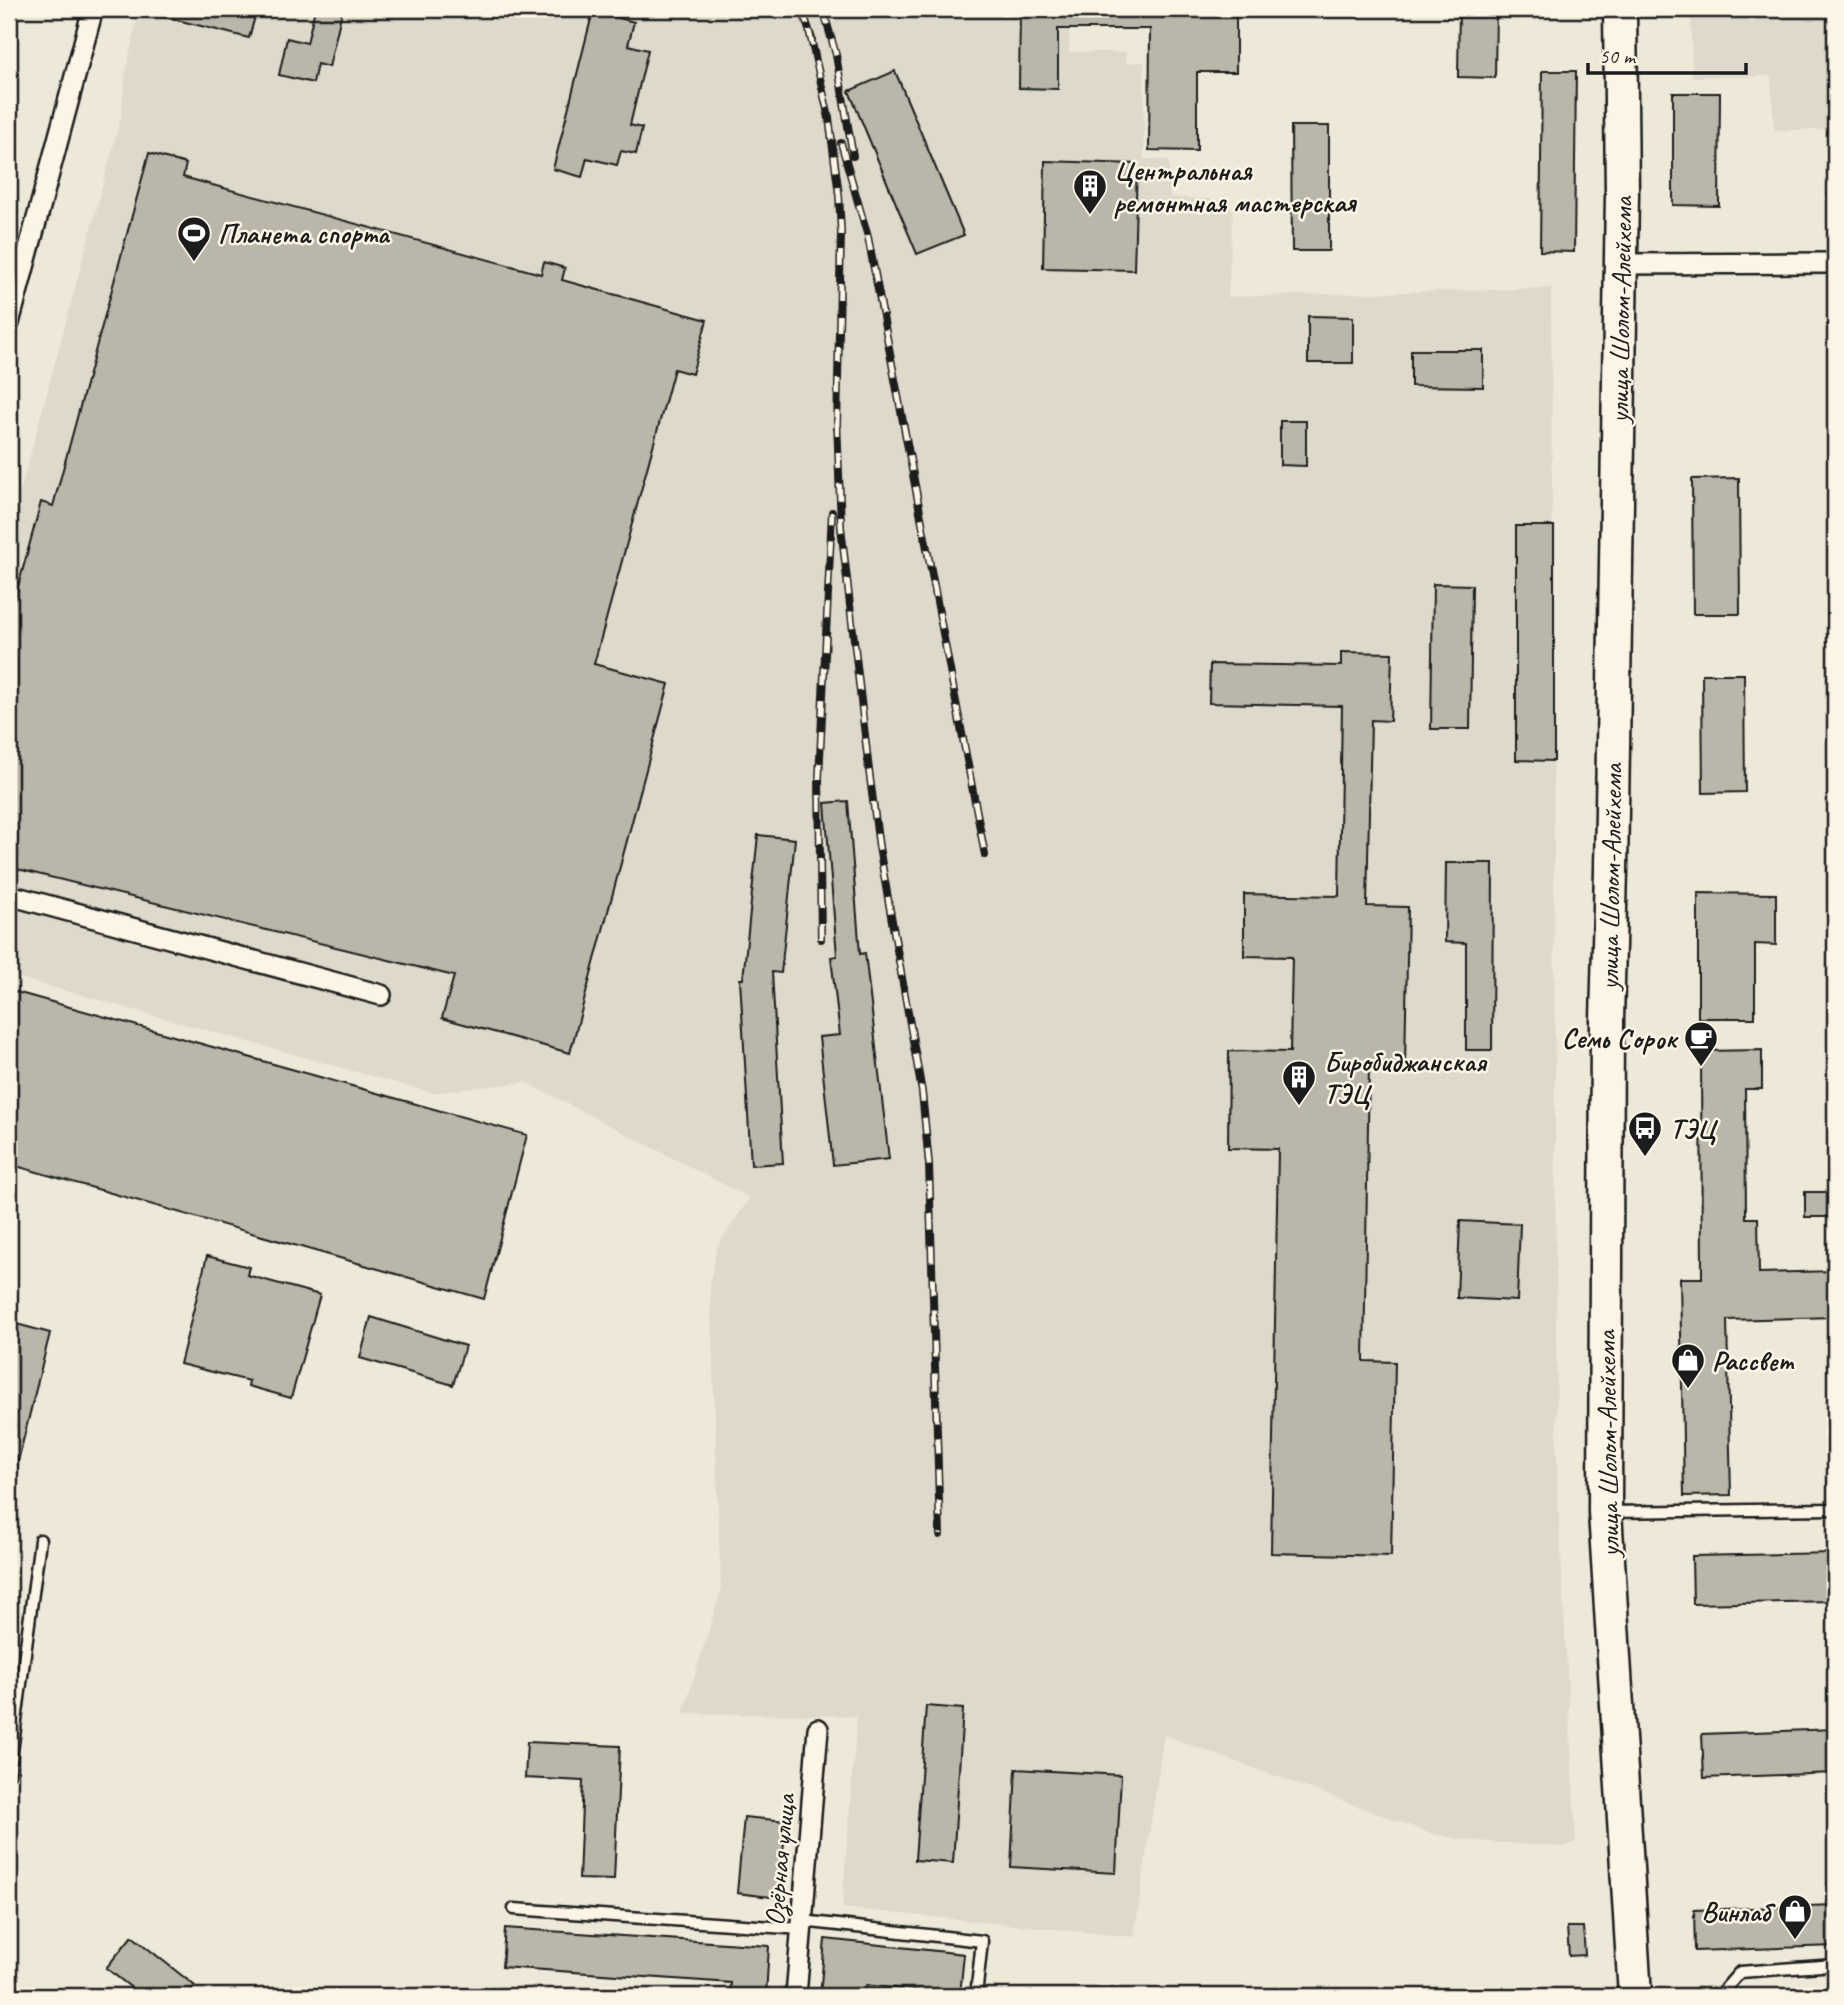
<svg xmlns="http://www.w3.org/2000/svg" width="1844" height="2005" font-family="Caveat,sans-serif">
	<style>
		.built { fill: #ded9cb }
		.building { fill: #bab6aa; stroke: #1c1c1c; stroke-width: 2 }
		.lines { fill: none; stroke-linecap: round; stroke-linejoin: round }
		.service-casing { stroke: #1c1c1c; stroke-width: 15 }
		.minor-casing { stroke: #1c1c1c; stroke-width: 24 }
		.primary-casing { stroke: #1c1c1c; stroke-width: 37 }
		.service { stroke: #fcf5e5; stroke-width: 10 }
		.minor { stroke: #fcf5e5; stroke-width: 19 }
		.primary { stroke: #fcf5e5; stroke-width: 32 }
		.rail-casing { stroke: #1c1c1c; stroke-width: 8 }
		.rail { stroke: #fcf5e5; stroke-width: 5; stroke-dasharray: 16; stroke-linecap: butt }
		.labels { text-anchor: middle; stroke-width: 5; stroke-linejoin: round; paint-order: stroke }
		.poi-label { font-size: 28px; font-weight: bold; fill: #1c1c1c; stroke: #fcf5e5; text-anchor: start }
		.street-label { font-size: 28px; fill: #1c1c1c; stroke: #fcf5e5 }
	</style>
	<rect width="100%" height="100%" fill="#eee8d9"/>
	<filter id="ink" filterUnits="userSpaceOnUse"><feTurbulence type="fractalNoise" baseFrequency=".0143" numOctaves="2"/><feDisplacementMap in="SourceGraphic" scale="14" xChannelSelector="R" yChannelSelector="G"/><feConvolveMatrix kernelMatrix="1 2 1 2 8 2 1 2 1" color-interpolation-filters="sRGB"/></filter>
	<g filter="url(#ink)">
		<path class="built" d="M139 9H1069V52H1126V63L1144 62V159L1169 160 1170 197 1222 200 1233 211 1228 297 1551 288 1557 1479 1576 1842 1565 1847 1462 1840 1430 1833 1164 1735 1134 1937 842 1908 857 1716 683 1713 721 1591 710 1282 717 1246 750 1198 525 1082 432 1093 9 975V534L121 117 125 76Z
			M1691 9H1835V130H1774L1771 76 1692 77Z"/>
		<path class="building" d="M157 9H257L249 38 157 15Z
			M315 9H331L342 11 329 67 317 64 313 83 279 75 287 38 307 43Z
			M1020 9H1163V14L1236 15V72H1197V151L1149 150 1150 29H1058V89L1019 88Z
			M1459 9H1496L1495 78 1458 77Z
			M593 11 634 22 628 45 648 50 630 125 642 128 636 154 621 151 617 165 587 158 582 177 553 169Z
			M895 71 964 235 917 254 849 91Z
			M1542 71H1576L1574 252 1540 251Z
			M1673 93H1720L1719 206 1673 205Z
			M1291 126H1329V251H1292Z
			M149 153 186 164 183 177 541 274 544 262 565 268 562 280 707 320 692 374 674 369 594 664 669 684 570 1053 442 1018 454 976 9 867V620L41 502 53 506Z
			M1045 161 1137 164 1134 270 1043 268Z
			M1308 316 1353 317V363H1308Z
			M1411 350H1483V387L1411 386Z
			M1280 421H1306V466L1280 465Z
			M1739 478 1740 614H1693L1692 479Z
			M1516 526H1554V761L1516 760Z
			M1433 584 1472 585 1470 729H1431Z
			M1341 652 1392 653 1390 721 1371 720 1367 906 1408 907 1405 1066H1369L1364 1361 1395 1362 1391 1556 1271 1553 1278 1149 1228 1148 1229 1051 1290 1052 1292 957 1244 956V894L1339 896 1342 706 1209 703 1210 664 1341 666Z
			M1702 674H1744L1745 792 1703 793Z
			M848 801 860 954 865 953 889 1159 833 1165 819 1037 840 1035 831 957 837 956 825 803Z
			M758 835 795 839 781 973 772 972 783 1163 751 1165 740 979H743Z
			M1446 863H1493L1492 1050H1466V943L1445 942Z
			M1698 893 1776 894V945L1755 944V1018H1698Z
			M9 990 527 1135 484 1299 9 1164Z
			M1762 1050V1089H1745L1746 1218H1758L1759 1273 1835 1271V1317L1727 1320 1731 1495 1684 1496 1680 1278H1702L1701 1051Z
			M1805 1192H1835V1217H1805Z
			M1460 1221 1520 1224 1517 1301 1457 1298Z
			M207 1256 249 1267 247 1275 320 1295 291 1398 248 1386 249 1381 180 1364Z
			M371 1317 465 1346 453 1385 360 1358Z
			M9 1322 50 1333 15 1473 9 1472Z
			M1835 1553V1601L1693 1604 1692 1556Z
			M926 1706 963 1709 953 1863 915 1860Z
			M1835 1729V1773L1704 1778 1702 1734Z
			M527 1742 620 1746 614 1880 579 1879 583 1781 525 1778Z
			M1016 1769 1121 1775 1116 1873 1011 1867Z
			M744 1817 786 1821 779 1898 737 1893Z
			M1835 1905V1946L1695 1951 1694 1910Z
			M1567 1927H1583L1585 1955 1569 1956Z
			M505 1928 769 1946 766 1996H730L731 1983 502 1967Z
			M132 1936 195 1986 187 1996H142L106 1968Z
			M825 1939 964 1954 960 1995 866 1985 865 1996H820Z"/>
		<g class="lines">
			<g class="service-casing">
				<path id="service" d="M1609 1512 1835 1509
					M9 1774 40 1540
					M514 1909 802 1929
					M802 1921 982 1941 976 1996
					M1719 1996 1740 1972 1835 1965"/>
			</g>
			<g class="minor-casing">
				<path id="minor" d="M1620 264 1835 263
					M9 323 93 9
					M9 895 381 995
					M796 1996 818 1729"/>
			</g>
			<g class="primary-casing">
				<path id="primary" d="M1620 9 1622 195 1611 870 1607 1020 1605 1512 1635 1996"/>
			</g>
			<use href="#service" class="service"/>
			<use href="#minor" class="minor"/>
			<use href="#primary" class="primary"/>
			<g class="rail-casing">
				<path id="rail" d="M802 9 812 39
					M823 9 836 55 853 156
					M809 30 829 118 839 195 841 232 837 429
					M841 143 868 237 985 855
					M837 420 841 527 869 770 879 847 922 1092 929 1164 940 1535
					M821 939 819 778 832 512"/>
			</g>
			<use href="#rail" class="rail"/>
		</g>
	</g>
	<defs>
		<g id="building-pin" transform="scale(1.75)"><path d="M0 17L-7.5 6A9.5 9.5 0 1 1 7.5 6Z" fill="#1c1c1c" stroke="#fcf5e5"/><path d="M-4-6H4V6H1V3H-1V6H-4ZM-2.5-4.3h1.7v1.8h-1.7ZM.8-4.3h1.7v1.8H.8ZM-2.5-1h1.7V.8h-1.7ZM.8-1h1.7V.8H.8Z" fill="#fff"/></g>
		<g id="stadium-pin" transform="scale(1.75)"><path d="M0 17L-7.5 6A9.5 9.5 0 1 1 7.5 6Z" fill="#1c1c1c" stroke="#fcf5e5"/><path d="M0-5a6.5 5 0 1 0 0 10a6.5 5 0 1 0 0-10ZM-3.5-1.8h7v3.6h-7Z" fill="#fff"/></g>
		<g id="cafe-pin" transform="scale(1.75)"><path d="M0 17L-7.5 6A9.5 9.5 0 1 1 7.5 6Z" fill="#1c1c1c" stroke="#fcf5e5"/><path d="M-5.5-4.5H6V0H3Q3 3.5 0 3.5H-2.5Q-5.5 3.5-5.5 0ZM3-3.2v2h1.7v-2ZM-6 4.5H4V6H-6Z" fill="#fff"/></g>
		<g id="bus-pin" transform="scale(1.75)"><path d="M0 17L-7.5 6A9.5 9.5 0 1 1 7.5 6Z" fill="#1c1c1c" stroke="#fcf5e5"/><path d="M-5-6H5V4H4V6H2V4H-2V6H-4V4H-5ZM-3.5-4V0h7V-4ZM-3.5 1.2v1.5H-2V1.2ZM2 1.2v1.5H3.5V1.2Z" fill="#fff"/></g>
		<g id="shop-pin" transform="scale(1.75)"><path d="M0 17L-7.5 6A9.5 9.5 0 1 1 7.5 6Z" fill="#1c1c1c" stroke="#fcf5e5"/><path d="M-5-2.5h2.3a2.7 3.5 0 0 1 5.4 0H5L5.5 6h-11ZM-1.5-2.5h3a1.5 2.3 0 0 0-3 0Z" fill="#fff"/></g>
	</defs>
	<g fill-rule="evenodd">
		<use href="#building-pin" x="1090" y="186"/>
		<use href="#stadium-pin" x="194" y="233"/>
		<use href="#cafe-pin" x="1701" y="1038"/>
		<use href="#building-pin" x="1299" y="1077"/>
		<use href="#bus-pin" x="1645" y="1128"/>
		<use href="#shop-pin" x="1688" y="1360"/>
		<use href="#shop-pin" x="1795" y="1911"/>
	</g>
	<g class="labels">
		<g class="poi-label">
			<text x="1114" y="180">Центральная<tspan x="1114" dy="32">ремонтная мастерская</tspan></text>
			<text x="218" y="243">Планета спорта</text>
			<text x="1676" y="1048" text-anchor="end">Семь Сорок</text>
			<text x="1324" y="1071">Биробиджанская<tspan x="1324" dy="32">ТЭЦ</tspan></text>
			<text x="1670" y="1138">ТЭЦ</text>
			<text x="1712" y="1370">Рассвет</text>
			<text x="1770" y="1921" text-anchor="end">Винлаб</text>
		</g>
		<g class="street-label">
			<text transform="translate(1620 310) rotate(-89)" y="10">улица Шолом-Алейхема</text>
			<text transform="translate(1610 877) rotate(-89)" y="10">улица Шолом-Алейхема</text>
			<text transform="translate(1607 1444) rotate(-91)" y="10">улица Шолом-Алейхема</text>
			<text transform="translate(779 1860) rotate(-85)" y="10">Озёрная улица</text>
		</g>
	</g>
	<rect width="1844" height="2005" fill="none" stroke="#fcf5e5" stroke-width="35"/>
	<rect x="18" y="18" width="1809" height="1970" fill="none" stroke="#1c1c1c" stroke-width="2.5" filter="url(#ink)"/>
	<path d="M1588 63v10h158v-10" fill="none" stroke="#1c1c1c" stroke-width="3.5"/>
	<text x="1599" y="63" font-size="21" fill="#1c1c1c" stroke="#fcf5e5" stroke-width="5" paint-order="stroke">50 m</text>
</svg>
